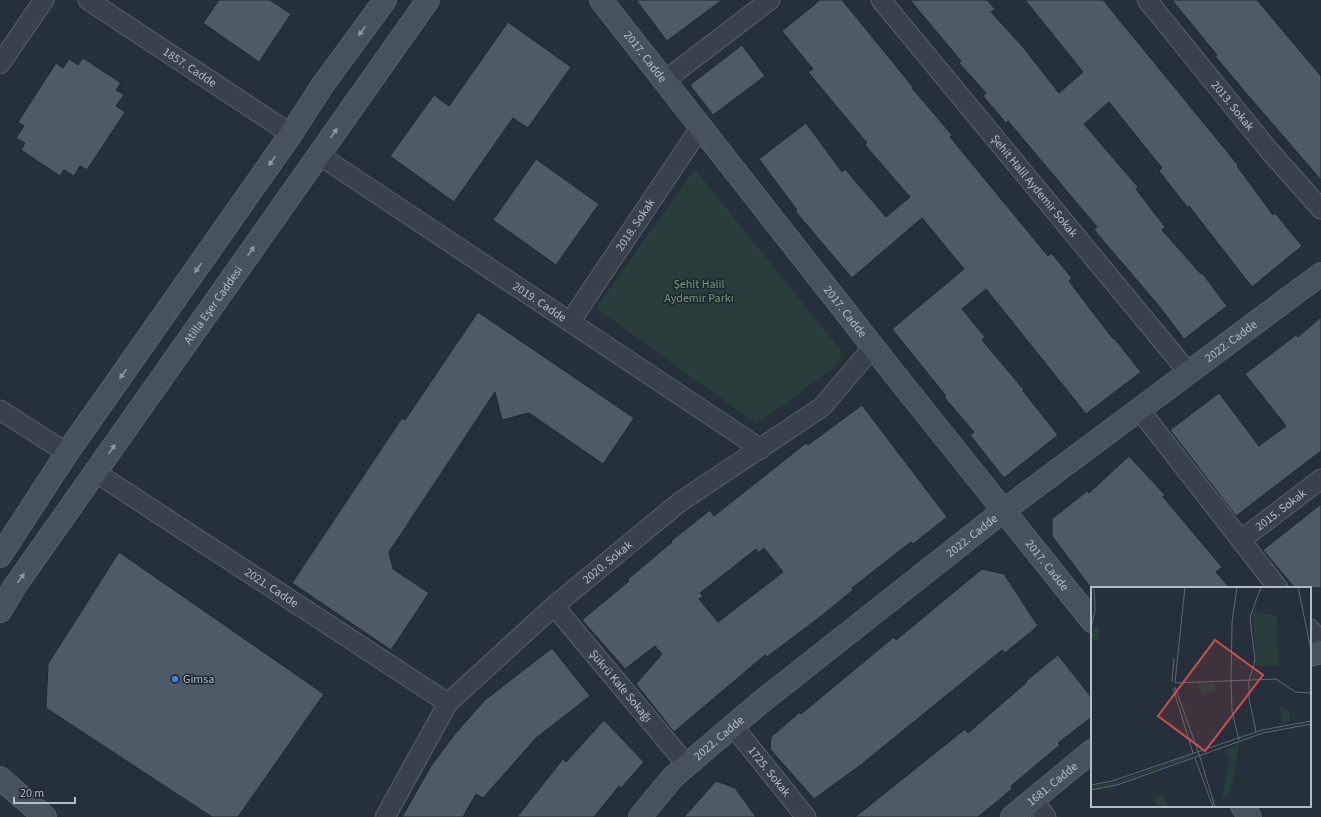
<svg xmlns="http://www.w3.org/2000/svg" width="1321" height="817" font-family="'Source Sans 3',sans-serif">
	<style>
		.green { fill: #283d3c }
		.building { fill: #4e5b65; stroke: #202932; fill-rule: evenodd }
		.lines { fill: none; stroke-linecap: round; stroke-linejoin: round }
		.street-casing { stroke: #576069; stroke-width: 21 }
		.secondary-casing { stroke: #576069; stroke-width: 24 }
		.street { stroke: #39424b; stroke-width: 19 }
		.secondary { stroke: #47525d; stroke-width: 22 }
		.oneway { fill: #8e98a1 }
		.shop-dot { fill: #3f7fe0; stroke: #1e2730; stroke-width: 1.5 }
		.labels { text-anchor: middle; stroke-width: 3; stroke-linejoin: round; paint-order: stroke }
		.street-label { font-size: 12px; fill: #b4bdc6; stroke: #1e2730 }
		.park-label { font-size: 12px; fill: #759a7a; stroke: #1e2730 }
		.poi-label { font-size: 12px; fill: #b4bdc6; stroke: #1e2730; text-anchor: start }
		.inset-road { fill: none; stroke: #5e6872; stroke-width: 1 }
		.view { fill: #ce4d50; fill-opacity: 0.15; stroke: #ce4d50; stroke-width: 2 }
		.inset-edge { fill: none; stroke: #b4bdc6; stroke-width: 2 }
	</style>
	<rect width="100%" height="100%" fill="#25303a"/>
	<path class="green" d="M695 169 842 352 837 365 757 424 596 308Z"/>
	<path class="building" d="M219 0H270L291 14 259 62 203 23Z
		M636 0H722L667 41Z
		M820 0H842L913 87 912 88 952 135 950 137 1048 256 1051 253 1072 278 1069 281 1113 339 1114 338 1141 372 1086 414 986 289 962 309 985 337 982 340 1024 390 1023 391 1058 435 1004 478 970 435 974 432 944 397 946 396 892 329 964 269 922 218 852 278 795 211 797 210 759 159 806 123 842 172 845 169 886 217 910 197 865 145 867 143 808 72 813 69 782 31Z
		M910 0H987L995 9 991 12 1023 47 1059 93 1083 72 1025 0H1103L1238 165 1237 166 1273 215 1275 213 1302 246 1252 287 1189 206 1188 208 1159 171 1162 168 1109 102 1084 124 1138 187 1136 189 1165 227 1162 230 1201 274 1202 273 1227 306 1184 339 1159 306 1094 230 1097 227 1008 121 1006 123 983 96 986 93 959 63 961 61Z
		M1172 0H1257L1321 76V180L1245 92 1215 56 1217 55Z
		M508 22 571 67 528 128 513 118 454 202 390 156 434 95 449 106Z
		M742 45 765 76 713 115 690 85Z
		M83 58 121 83 116 90 124 95 116 106 125 112 87 170 80 166 74 176 64 170 60 176 21 150 25 143 16 138 24 126 18 122 56 63 63 68 69 59 78 65Z
		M536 159 599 204 556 265 493 220Z
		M478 312 634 418 603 464 529 413 502 420 495 392 389 552 393 569 429 593 391 650 292 583 402 418 405 420Z
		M1321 317V451L1236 516 1170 430 1219 393 1259 446 1286 426 1245 374 1296 335 1298 337Z
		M862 405 947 517 913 544 911 542 852 588 853 590 820 617 767 657 765 655 674 732 636 684 662 654 655 646 625 669 582 620 629 581 627 580 672 542 671 541 710 510 714 516 806 443 808 445ZM764 548 783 572 718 622 699 599 703 596 700 593 756 549 758 553Z
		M1129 456 1165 495 1163 497 1222 567 1216 572 1230 588H1091L1052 536V519L1087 491 1089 493Z
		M1321 504V588H1295L1263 550Z
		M119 552 324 694 238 817H212L46 708 48 664Z
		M982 569 1004 574 1038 626 1005 653 1002 650 862 764 814 799 770 749 771 737 800 712 801 714 894 637 896 640Z
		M552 648 590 696 536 738 483 798 476 794 463 817H402L431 766 454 735 485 700Z
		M1058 655 1092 698V717L1058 743 1060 745 1011 786 1012 789 978 817H855L965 729 968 733 1027 682 1026 681Z
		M604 720 644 762 621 788 619 786 594 817H517L563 759 566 762Z
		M716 781 735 788 756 817H684Z"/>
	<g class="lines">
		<g class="street-casing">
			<g id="street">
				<path id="s1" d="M88 0 291 134"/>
				<path id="s2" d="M881 0 1188 372"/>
				<path id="s3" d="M1147 0 1267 148 1321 209"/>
				<path d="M0 64 44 0"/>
				<path d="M664 81 770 0"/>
				<path id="s4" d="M319 155 761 449"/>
				<path id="s5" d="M570 322 700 128"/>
				<path d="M1139 409 1278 588"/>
				<path d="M0 410 67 453"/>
				<path id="s6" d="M95 472 448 703"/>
				<path id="s7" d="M1241 540 1321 479"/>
				<path id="s8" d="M554 606 687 765"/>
				<path d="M1310 629 1321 643"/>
				<path id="s9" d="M733 726 806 817"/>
				<path d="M1033 800 1046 817"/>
				<path id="s10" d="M385 817 448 703 554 606 680 502 822 407 873 347"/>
			</g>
		</g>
		<g class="secondary-casing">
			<g id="secondary">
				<path id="s11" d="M601 0 892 371 1092 621"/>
				<path d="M0 556 67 453 291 134 322 86 385 0"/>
				<path id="s12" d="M0 611 15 586 428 0"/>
				<path d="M1310 655 1321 652"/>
				<path d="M0 778 45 817"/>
				<path d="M1242 806 1250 817"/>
				<path id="s13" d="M640 817 673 777 761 702 1003 511 1321 274"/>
				<path id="s14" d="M1012 817 1092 751"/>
			</g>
		</g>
		<use href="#street" class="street"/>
		<use href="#secondary" class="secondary"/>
	</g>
	<defs><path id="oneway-solid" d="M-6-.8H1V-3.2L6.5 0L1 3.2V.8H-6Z"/></defs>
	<g class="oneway">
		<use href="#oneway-solid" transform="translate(362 31) rotate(126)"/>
		<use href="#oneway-solid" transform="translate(334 133) rotate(-55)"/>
		<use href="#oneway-solid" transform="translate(272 161) rotate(125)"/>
		<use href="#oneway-solid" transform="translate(251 251) rotate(-55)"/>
		<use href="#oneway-solid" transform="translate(198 268) rotate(125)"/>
		<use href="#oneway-solid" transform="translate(123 374) rotate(125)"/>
		<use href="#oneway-solid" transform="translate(112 449) rotate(-55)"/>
		<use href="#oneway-solid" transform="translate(21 578) rotate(-55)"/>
	</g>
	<circle class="shop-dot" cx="175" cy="679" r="4"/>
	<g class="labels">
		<g class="street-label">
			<text dy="4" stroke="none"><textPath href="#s11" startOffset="72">2017. Cadde</textPath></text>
			<text dy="4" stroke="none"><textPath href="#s1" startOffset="122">1857. Cadde</textPath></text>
			<text dy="4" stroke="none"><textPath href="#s3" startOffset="136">2013. Sokak</textPath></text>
			<text dy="4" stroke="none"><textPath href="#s2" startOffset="241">Şehit Halil Aydemir Sokak</textPath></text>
			<text dy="4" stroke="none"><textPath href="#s5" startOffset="117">2018. Sokak</textPath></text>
			<text dy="4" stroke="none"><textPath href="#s4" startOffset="265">2019. Cadde</textPath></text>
			<text dy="4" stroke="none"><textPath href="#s12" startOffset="373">Atilla Eşer Caddesi</textPath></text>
			<text dy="4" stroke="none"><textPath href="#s11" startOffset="396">2017. Cadde</textPath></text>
			<text dy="4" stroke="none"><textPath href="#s13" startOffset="760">2022. Cadde</textPath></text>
			<text dy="4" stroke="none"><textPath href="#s7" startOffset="50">2015. Sokak</textPath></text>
			<text dy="4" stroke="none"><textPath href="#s13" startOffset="436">2022. Cadde</textPath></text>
			<text dy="4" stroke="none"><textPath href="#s10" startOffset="343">2020. Sokak</textPath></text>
			<text dy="4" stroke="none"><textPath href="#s11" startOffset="720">2017. Cadde</textPath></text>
			<text dy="4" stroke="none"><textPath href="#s6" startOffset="211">2021. Cadde</textPath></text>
			<text dy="4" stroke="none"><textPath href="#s8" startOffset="104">Şükrü Kale Sokağı</textPath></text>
			<text dy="4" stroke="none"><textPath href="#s13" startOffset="112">2022. Cadde</textPath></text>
			<text dy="4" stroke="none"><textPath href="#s9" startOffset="58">1725. Sokak</textPath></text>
			<text dy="4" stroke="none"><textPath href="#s14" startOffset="52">1681. Cadde</textPath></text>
		</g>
		<g class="park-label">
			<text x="699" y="288">Şehit Halil<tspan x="699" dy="14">Aydemir Parkı</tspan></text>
		</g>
		<g class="poi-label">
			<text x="183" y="683">Gimsa</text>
		</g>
	</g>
	<g transform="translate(1091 587)">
		<rect width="220" height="220" fill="#25303a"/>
		<path d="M162 25 185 28 189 78 165 79ZM2 40H8V54L0 53ZM107 96H124V104L111 108ZM188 119 198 123 199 134 191 136ZM149 157 139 206 131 210 138 172 134 163ZM99 168 100 171 22 198 0 202V199L24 195ZM72 207 77 219 66 220 63 210Z" fill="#283d3c"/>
		<path class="inset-road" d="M146 0 141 36 140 93 141 124 148 153M207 0 220 63M0 42 4 23 3 0M81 95 83 71M84 95 94 0M84 96 185 92 204 105 220 106M84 100 109 170M82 101 102 166M165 145 158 111V93L164 74 159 30 170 0M109 170 124 220M104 171 122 220M0 198 21 194 171 143 220 134M0 203 26 198 172 146 220 137"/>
		<path class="view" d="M124 53 172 88 114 164 67 129Z"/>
		<rect width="220" height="220" class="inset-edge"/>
	</g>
	<path d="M14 797v6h61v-6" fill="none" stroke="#b4bdc6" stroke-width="2"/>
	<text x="20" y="797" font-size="12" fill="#b4bdc6" stroke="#1e2730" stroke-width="3" paint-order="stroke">20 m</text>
</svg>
